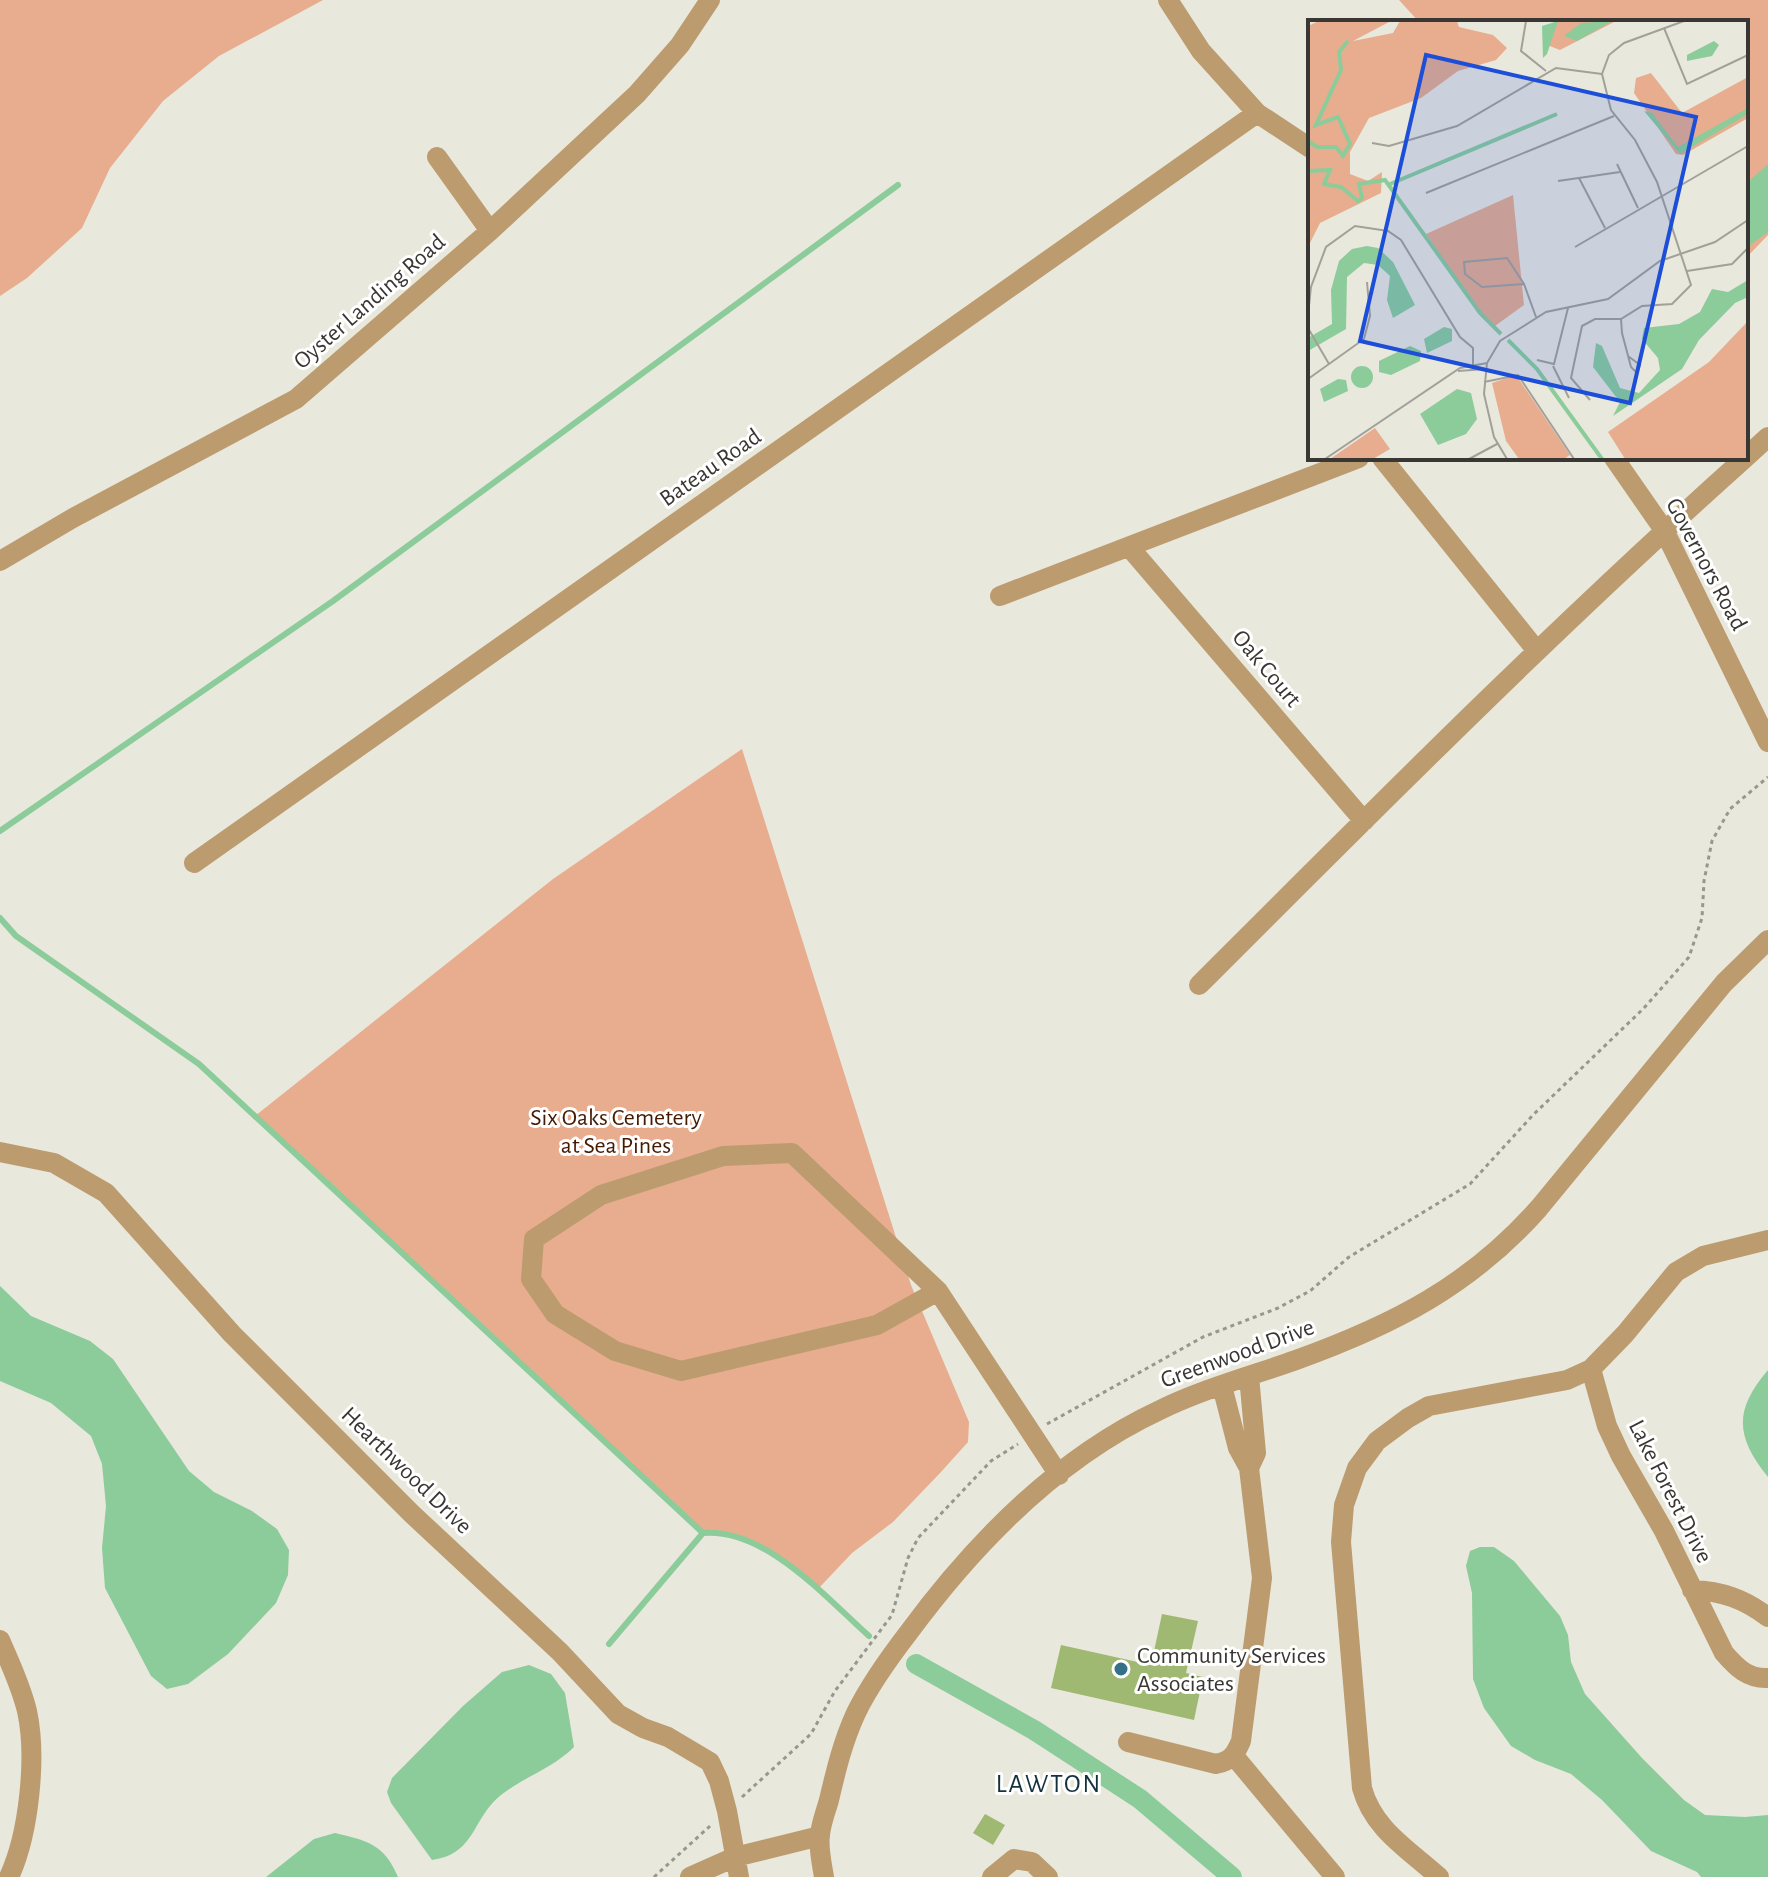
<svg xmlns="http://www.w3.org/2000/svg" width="1768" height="1877" font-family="'Alegreya Sans',sans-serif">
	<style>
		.green { fill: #e7ad8e }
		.water { fill: #8bcc9a }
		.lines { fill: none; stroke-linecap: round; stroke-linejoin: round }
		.stream { stroke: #8bcc9a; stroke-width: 6 }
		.canal { stroke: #8bcc9a; stroke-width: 20 }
		.building { fill: #9fb872 }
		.path { stroke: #98978f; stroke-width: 3; stroke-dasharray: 4 4; stroke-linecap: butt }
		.minor { stroke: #bc9b6f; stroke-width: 20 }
		.poi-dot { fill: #357088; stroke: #fff; stroke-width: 3 }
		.labels { text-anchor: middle; stroke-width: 6; stroke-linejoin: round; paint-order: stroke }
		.street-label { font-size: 24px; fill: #383733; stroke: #fff }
		.park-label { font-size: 24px; fill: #461a00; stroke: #fff }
		.poi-label { font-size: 24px; fill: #383733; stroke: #fff; text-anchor: start }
		.neighbourhood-label { font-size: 26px; letter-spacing: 2px; fill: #15313c; stroke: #fff }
		.inset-river { fill: none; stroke: #8bcc9a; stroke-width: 4 }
		.inset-road { fill: none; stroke: #a2a199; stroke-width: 2 }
		.view { fill: #1d4ed8; fill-opacity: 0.15; stroke: #1d4ed8; stroke-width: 4 }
		.inset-edge { fill: none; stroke: #383733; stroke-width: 4 }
	</style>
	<rect width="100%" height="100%" fill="#e9e8dd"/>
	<path class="green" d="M0 0H323L219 56 163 101 110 168 82 228 27 278 0 296Z
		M1399 0H1768V235L1746 258V22H1419Z
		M742 749 911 1285 969 1422 968 1442 941 1472 893 1522 852 1553 817 1590C788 1561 746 1530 703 1533L255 1116 553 879Z"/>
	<path class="water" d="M1768 164V232L1746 248V184Z
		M0 1286 31 1316 90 1341 113 1359 189 1471 214 1492 252 1511 277 1529 289 1550 288 1575 276 1603 228 1654 188 1684 167 1689 151 1676 105 1588 102 1548 106 1506 102 1464 91 1436 51 1403 0 1381Z
		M1768 1370V1477C1735 1436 1734 1410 1768 1370Z
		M1480 1547H1494L1514 1561 1560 1616 1568 1635 1571 1662 1585 1694 1642 1758 1684 1800 1705 1815 1745 1817 1768 1815V1877H1701L1697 1872 1651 1851 1602 1800 1571 1774 1535 1760 1511 1746 1484 1708 1473 1679 1472 1593 1466 1566 1470 1551Z
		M529 1665 551 1674 565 1693 574 1747C553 1768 524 1777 501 1795 472 1818 476 1854 432 1860L391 1803 387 1792 392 1778 463 1706 502 1672Z
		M335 1833C368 1841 384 1844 398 1877H266L314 1839Z"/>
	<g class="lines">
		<path class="stream" d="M0 831 333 601 898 185
			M0 918 16 936 199 1064 703 1533C766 1528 825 1597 869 1636
			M609 1644 703 1533"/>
		<path class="canal" d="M916 1664 1034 1730 1140 1799 1232 1877"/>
	</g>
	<path class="building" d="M1162 1614 1198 1621 1186 1673 1203 1677 1194 1720 1051 1688 1061 1645 1151 1665Z
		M985 1814 1005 1825 993 1845 973 1833Z"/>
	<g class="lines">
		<path class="path" d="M1047 1424 1203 1337 1278 1308 1310 1291 1349 1257 1470 1184 1533 1115 1643 1009 1689 957 1702 918 1704 881 1712 841 1730 809 1768 777
			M742 1797 811 1734 835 1691 892 1615 908 1558 918 1538 991 1461 1018 1444
			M654 1877 710 1826"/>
		<path class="minor" d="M1168 0 1201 51 1257 113 1310 148
			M437 157 490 231
			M1746 457 1768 437
			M1382 458 1537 651
			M1614 458 1664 530 1768 742
			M1130 548 1364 821
			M0 561 73 518 296 399 490 231 637 94 680 45 710 0
			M1000 596 1359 458
			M194 863 1257 113
			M1199 985C1378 806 1556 627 1745 458
			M0 1152 54 1163 106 1193 232 1334 412 1514 560 1652 618 1714 643 1728 668 1737 710 1762 719 1781 727 1811 739 1877
			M938 1291 877 1325 681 1371 615 1351 555 1314 531 1279 534 1239 601 1195 723 1156 792 1153 938 1291 1059 1475
			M1591 1369 1607 1426 1621 1456 1664 1531 1724 1653C1737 1668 1748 1679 1768 1678
			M1249 1376 1256 1453 1249 1468
			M1692 1590C1722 1591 1744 1599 1768 1617
			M0 1640C10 1663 21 1686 27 1711 37 1757 29 1834 9 1877
			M1128 1742 1216 1764C1231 1761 1235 1755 1241 1741L1262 1578 1249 1468 1238 1448 1222 1386
			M1234 1756 1335 1877
			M690 1877 735 1857 820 1836
			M824 1877C822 1864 818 1848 820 1835 821 1823 826 1811 829 1800 836 1770 843 1741 856 1713 870 1684 889 1658 909 1632 974 1544 1059 1457 1160 1410 1203 1389 1251 1376 1296 1360 1393 1325 1470 1286 1539 1208L1724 983 1768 940
			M992 1877 1014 1859 1032 1862 1048 1877
			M1439 1877C1408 1849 1373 1829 1362 1788L1341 1542 1344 1505 1357 1468 1377 1441 1408 1418 1429 1406 1567 1380 1591 1369 1625 1334 1676 1272 1703 1256 1768 1240"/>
	</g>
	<circle class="poi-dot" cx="1121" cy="1669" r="8"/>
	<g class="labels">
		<g class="street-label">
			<text transform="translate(369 301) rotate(-41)" y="8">Oyster Landing Road</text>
			<text transform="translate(710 467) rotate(-35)" y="8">Bateau Road</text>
			<text transform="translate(1707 564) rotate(62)" y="8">Governors Road</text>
			<text transform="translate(1267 668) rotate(50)" y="8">Oak Court</text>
			<text transform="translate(1237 1353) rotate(-20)" y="8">Greenwood Drive</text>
			<text transform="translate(407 1470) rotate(44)" y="8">Hearthwood Drive</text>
			<text transform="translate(1671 1491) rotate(63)" y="8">Lake Forest Drive</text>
		</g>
		<g class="park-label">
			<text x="616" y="1125">Six Oaks Cemetery<tspan x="616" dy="28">at Sea Pines</tspan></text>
		</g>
		<g class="poi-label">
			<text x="1137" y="1663">Community Services<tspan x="1137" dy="28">Associates</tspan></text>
		</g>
		<g class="neighbourhood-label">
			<text x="1049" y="1792">LAWTON</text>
		</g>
	</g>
	<g transform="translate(1308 20)">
		<rect width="440" height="440" fill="#e9e8dd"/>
		<path d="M11 1H83L45 21 85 13 92 1H149L151 7 185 15 199 28 188 40 150 51 113 78 61 98 42 132V154L60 161 74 152 73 173 12 203 0 227V6ZM249 1H308L252 30 239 25ZM343 53 374 93 440 57V98L375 135 368 134 326 73 328 58ZM205 175 216 285 187 306 172 293 118 214ZM440 301V439H317L300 412 401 342ZM208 355 262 435 256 439H211L198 421 184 363ZM67 408 82 429 65 439H22Z" fill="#e7ad8e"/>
		<path d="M250 1 239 34 235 38 234 6ZM304 1 269 21 256 16 273 3ZM406 21 411 25 404 36 379 41V35ZM440 88V94L372 134 336 91 344 93 370 127ZM59 226 70 228 85 242 107 285 85 298 79 280 82 256 70 245 56 243 39 257 38 309 0 331V318L24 304 23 270 31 241 44 229ZM440 260V277L427 283 391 320 374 349 305 396 312 382 285 347 288 323 294 326 312 368 331 373 352 350 350 338 334 319 336 308 371 304 392 292 404 269 420 272ZM136 307 144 309V321L119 333 116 319ZM102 326 113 331 112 341 83 355 71 352V341ZM43 357a11 11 0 1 1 22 0a11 11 0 1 1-22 0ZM30 359 38 360 40 371 16 382 12 369ZM149 369 163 373 169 399 158 414 130 425 112 394Z" fill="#8bcc9a"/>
		<path class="inset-river" d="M0 121 9 127H28L35 136 42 124 30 97 8 105 33 50 31 32 40 21M0 151 22 150 16 164 33 167 50 181 54 178 51 164 77 160 172 293 193 314M82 164 249 94M200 320 229 349 294 439"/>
		<path class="inset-road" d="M218 1 213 31 238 51M356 8 379 64 440 35M64 123 81 126 149 106 248 48 294 54M309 144 330 188M271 158 297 208M250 161 312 152M118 173 306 96M267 227 440 126M379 251 424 244 440 228M216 264 174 267 157 254 156 242 199 238 216 264 228 297M0 295 3 267 18 227 47 206 80 211 93 220 152 317 165 328V349M313 299 314 313 323 347 329 353 332 345 320 336M0 308 21 344M229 340 246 344 260 288M245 346 261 378M150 351 178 349M0 359 56 319 62 296 59 262M176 362 210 355 266 439M282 380 263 358 274 306 287 299H313L334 286 364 284 383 265 349 162 327 120 303 90 294 54 301 35 316 23 376 1M17 439 152 348 179 343M161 439 189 424M199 439 186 417 176 374 179 343 192 321 238 292 300 279 352 241 407 222 440 200"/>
		<path class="view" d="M118 35 388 97 322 383 52 321Z"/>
		<rect width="440" height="440" class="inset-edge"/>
	</g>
</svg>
